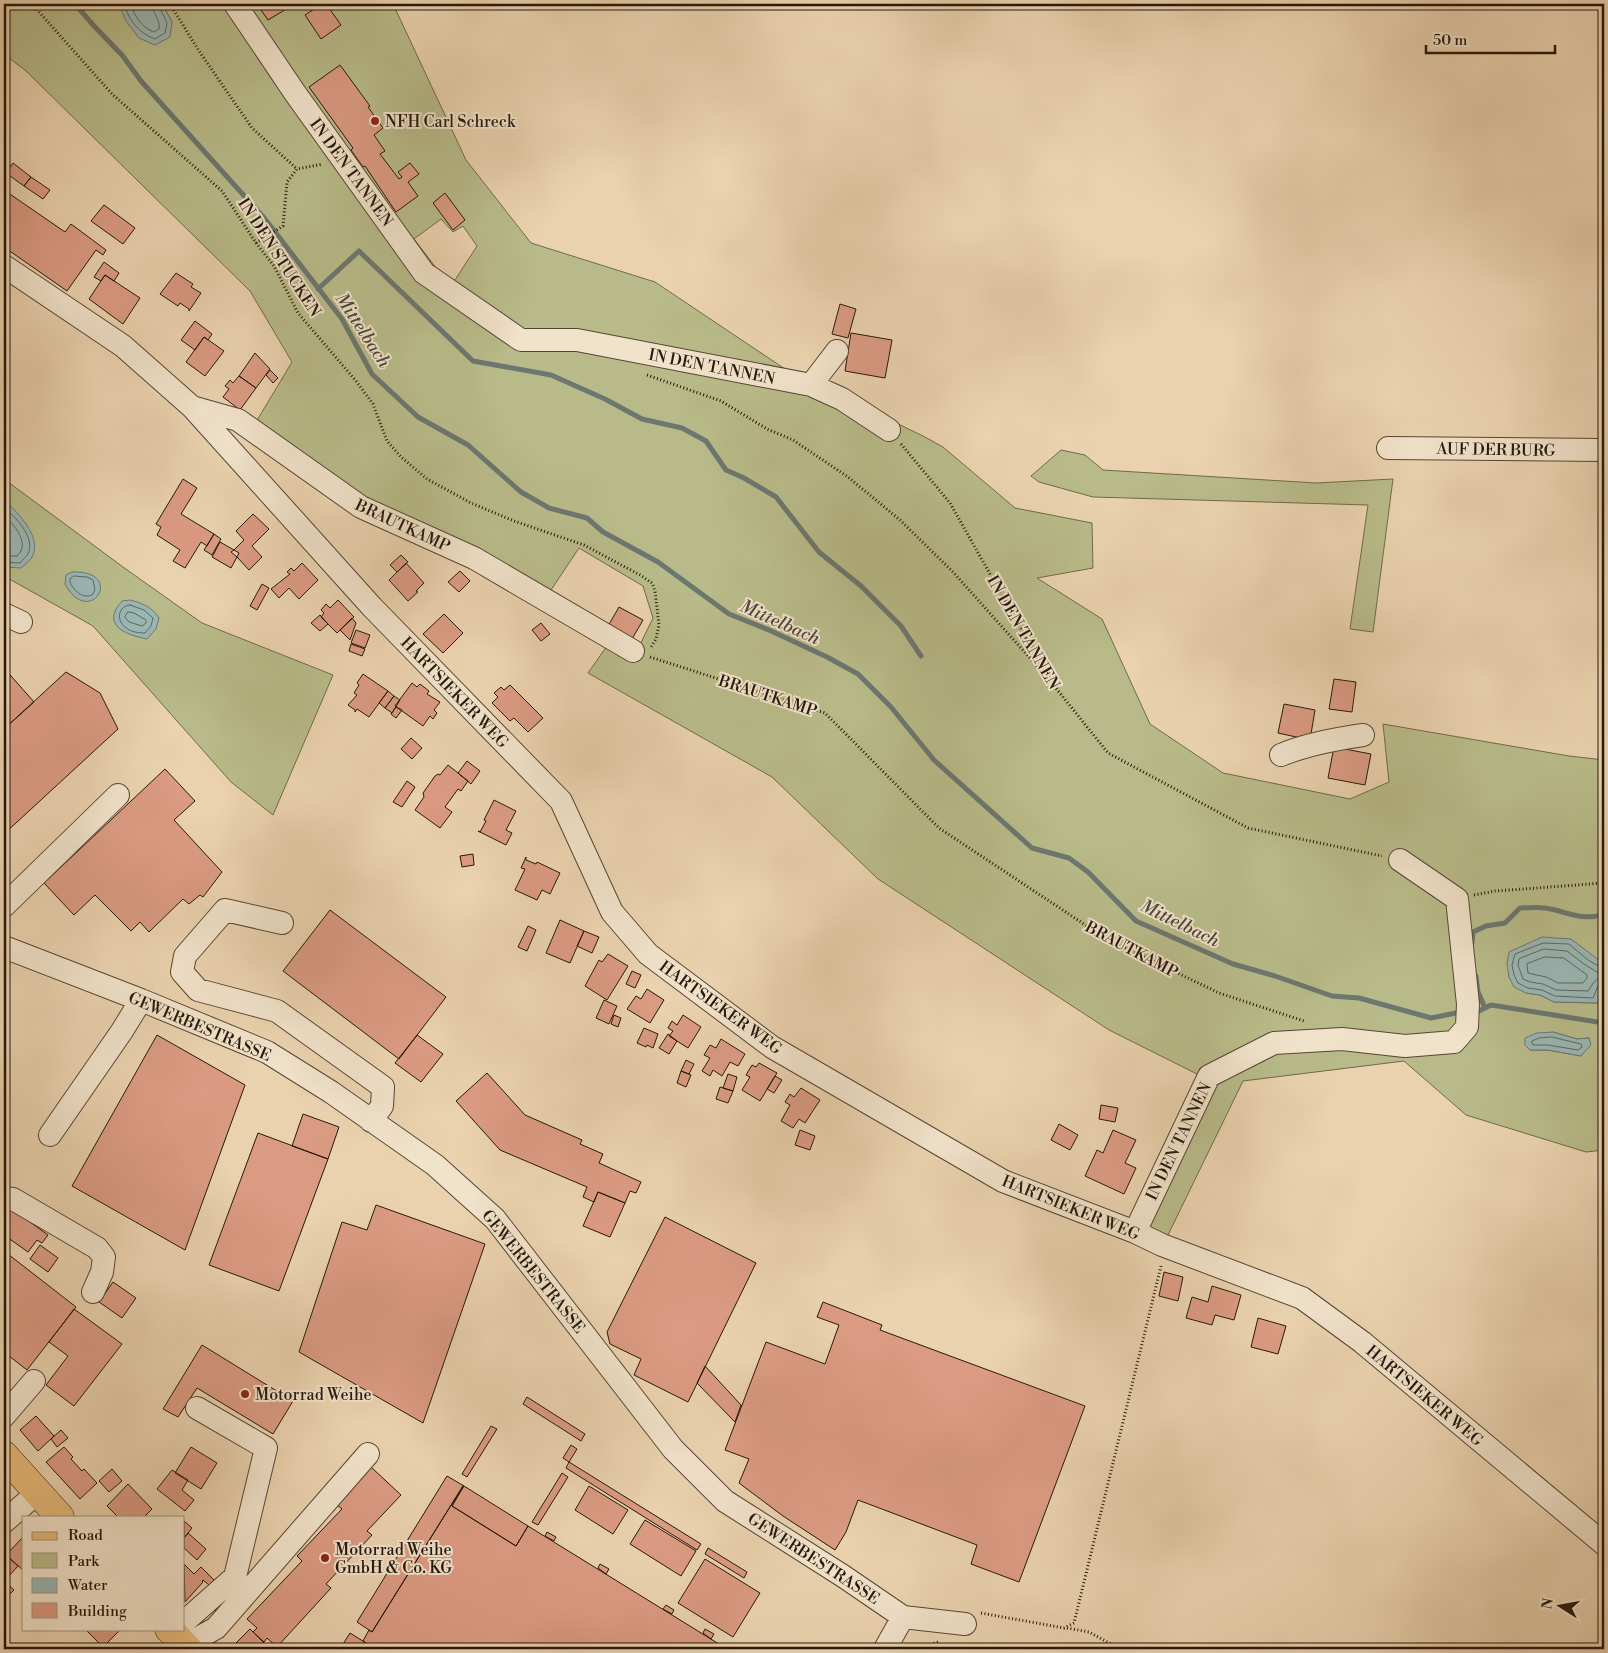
<svg xmlns="http://www.w3.org/2000/svg" width="1608" height="1653" font-family="'Libre Bodoni',serif">
	<style>
		.green { fill: #b8bb89; stroke: #6f6a4a; fill-rule: evenodd }
		.water { fill: #9ab6b3; stroke: #6c7770 }
		.lines { fill: none; stroke-linecap: round; stroke-linejoin: round }
		.shore { stroke: #60675f; stroke-width: 1 }
		.stream { stroke: #6c7770; stroke-width: 5 }
		.building { fill: #db9b82; stroke: #26180b }
		.minor-casing { stroke: #574634; stroke-width: 24 }
		.major-casing { stroke: #26180b; stroke-width: 29 }
		.path { stroke: #26180b; stroke-width: 3; stroke-dasharray: 1 2.5; stroke-linecap: butt }
		.minor { stroke: #f1e2ca; stroke-width: 22 }
		.major { stroke: #e5b977; stroke-width: 28 }
		.poi-dot { fill: #8f2418; stroke: #f1e2ca; stroke-width: 2 }
		.labels { text-anchor: middle; stroke-width: 4; stroke-linejoin: round; paint-order: stroke }
		.poi-label { font-size: 16px; fill: #26180b; stroke: #f1e2ca; text-anchor: start }
		.street-label { font-size: 16px; fill: #26180b; stroke: #f1e2ca }
		.water-label { font-size: 18px; font-style: italic; fill: #49473d; stroke: #f1e2ca }
	</style>
	<rect width="100%" height="100%" fill="#ead2ae"/>
	<filter id="stains"><feTurbulence type="fractalNoise" baseFrequency=".004" numOctaves="4"/><feColorMatrix values="0 0 0 0 .2 0 0 0 0 .09 0 0 0 0 .02 0 0 0 .5 -.17"/></filter>
	<radialGradient id="worn" r=".72"><stop offset=".6" stop-color="#630" stop-opacity="0"/><stop offset="1" stop-color="#630" stop-opacity=".3"/></radialGradient>
	<path class="green" d="M4 4H119L120 8 172 22 162 4H393L466 160 531 243 655 282 785 369 923 436 943 447 1015 508 1092 523 1093 568 1037 578 1102 619 1150 724 1223 773 1350 799 1389 782 1383 724 1569 756 1604 760V964L1590 955 1526 993 1540 995 1554 1002 1598 1003 1604 982V1150L1586 1152 1466 1115 1404 1061 1243 1081 1167 1237 1141 1227 1203 1077 1109 1030 878 879 772 777 588 673 609 643 634 657 653 618 643 586 579 548 549 593 361 501 253 427 292 362 250 291 26 71 4 54ZM441 219 453 232 463 226 477 246 453 283 437 269 414 239ZM1553 1032 1577 1039 1589 1038 1581 1056 1548 1050H1530Z
		M1061 450 1085 455 1103 470 1316 483 1393 479 1373 632 1350 629 1368 505 1093 497 1039 482 1031 476Z
		M4 479 123 567 202 623 333 675 273 815 231 782 93 626 4 576Z"/>
	<path class="water" d="M119 4H162L172 22 170 37 155 45 139 38 126 21Z
		M4 500C17 512 43 537 32 557 30 561 24 565 21 568L4 567Z
		M72 572C127 570 90 630 65 584L66 575Z
		M130 600C142 603 152 607 159 618L156 629 147 639C126 635 100 625 122 601Z
		M1542 937 1571 939 1604 964V982L1598 1003 1554 1002 1540 995 1526 993 1514 987 1509 977 1507 964 1509 952Z
		M1553 1032 1577 1039 1589 1038 1591 1045 1581 1056 1548 1050H1530L1525 1045V1038L1537 1033Z"/>
	<g class="lines">
		<path class="shore" d="M124 4C129 20 138 33 155 39L165 33 167 23 158 4
			M130 4C135 16 142 28 154 32L159 29C161 20 152 13 152 4
			M4 507C15 517 36 537 28 554 26 557 22 560 20 563L4 562
			M4 515C14 525 31 543 17 556H4
			M74 576 87 577 93 580 95 590 92 595C82 599 74 591 70 582V579Z
			M130 605 144 610 153 618 151 626 145 633C139 633 130 632 125 627 116 620 118 606 130 605Z
			M128 612 134 613 146 620V623L142 626 129 622 125 617Z
			M1544 949 1567 951 1584 964 1600 974V977L1594 982 1588 991 1556 990 1543 984 1530 982 1523 979 1518 965 1519 959Z
			M1545 957 1564 958 1587 975V978L1583 983H1558L1546 977 1528 973 1527 964Z
			M1604 968 1600 967 1588 960 1569 944 1543 943 1515 954 1512 965 1514 975 1518 983 1528 988 1542 990 1555 996 1593 998 1598 986 1604 984
			M1552 1037 1581 1044 1582 1047 1578 1050 1548 1045H1534L1532 1044V1041L1539 1038Z"/>
		<path class="stream" d="M75 4 94 26 122 55 141 81 265 219 342 319 372 374 418 417 468 445 521 492 549 508 587 518 603 532 658 562 729 614 769 630 827 657 858 674 891 707 934 760 1032 848 1069 858 1088 872 1136 921 1233 964 1275 976 1332 996 1359 998 1431 1018 1456 1013 1462 1014
			M318 289 359 251 473 361 551 375 605 399 642 419 682 428 706 441 726 470 744 478 776 497 819 552 861 586 901 626 921 656
			M1472 943 1473 932 1486 926 1505 923 1520 908C1528 908 1537 907 1545 908 1566 911 1582 922 1604 914
			M1476 976 1478 992 1485 1008
			M1473 1014 1491 1005 1604 1023"/>
	</g>
	<path class="building" d="M264 4H292L293 5 268 20 259 7Z
		M322 4H326L341 25 321 39 305 15Z
		M340 65 370 106 368 107 383 128 374 135 385 151 380 154 399 179 402 177 398 172 410 163 419 174 408 182 418 196 396 212 365 166 363 167 351 150 353 148 309 87Z
		M13 163 31 177 24 186 6 173Z
		M31 177 50 190 43 199 24 186Z
		M4 190 65 232 71 224 106 250 103 255 96 250 67 291 4 247Z
		M445 193 465 220 453 230 433 203Z
		M104 205 135 228 123 244 91 221Z
		M104 262 119 273 114 281 105 275 101 281 94 277Z
		M176 273 193 284 191 287 201 293 189 311V309L180 303 178 306 160 294Z
		M105 275 140 298 123 324 89 299Z
		M840 304 856 309 848 338 832 334Z
		M195 321 212 334 208 340 204 337 195 350 181 340Z
		M851 333 892 340 885 378 845 371Z
		M204 337 224 351 205 376 186 362Z
		M255 353 270 369 256 388 239 376Z
		M270 370 278 378 273 383 266 375Z
		M239 376 256 388 240 410 223 397 229 389 225 386 230 380 233 383Z
		M183 479 197 488 181 514 214 534 207 546 201 542 185 568 173 561 180 550 157 535 161 527 156 524Z
		M253 514 269 529 252 546 262 557 249 570 237 557 239 553 234 550 244 540 236 531Z
		M214 534 221 539 212 555 204 550Z
		M220 542 234 550 231 552 237 557 231 568 212 557Z
		M401 555 408 562 397 572 390 565Z
		M302 563 318 580 299 599 289 588 279 598 271 589 290 574 287 572 291 568 294 571Z
		M406 563 424 583 416 591 418 592 408 601 389 580Z
		M460 571 470 581 459 592 448 582Z
		M262 584 269 588 257 610 250 606Z
		M338 600 354 617 337 633 321 617 324 613 321 610 326 604 330 608Z
		M619 607 643 620 632 639 608 626Z
		M444 614 463 633 443 653 423 634Z
		M320 615 328 624 320 631 311 623Z
		M352 618 356 623 350 640 340 630Z
		M541 623 550 634 541 641 532 630Z
		M356 630 370 635 365 648 351 643Z
		M351 644 365 649 362 656 349 651Z
		M4 668 34 702 4 729Z
		M66 672 100 693 118 729 4 834V729Z
		M363 674 388 691 369 717 357 709 355 712V710L348 705 357 695 354 693 359 685 357 683Z
		M1334 679 1356 682 1352 712 1329 709Z
		M412 683 417 687 420 684 429 691 427 694 440 702 434 710 437 713 433 719 430 716 423 726 395 706Z
		M510 685 543 718 528 732 514 718 510 721 492 703 498 697 494 693 501 687 504 690Z
		M388 691 394 696 385 708 379 703Z
		M394 696 400 700 392 713 385 708Z
		M1284 704 1315 710 1310 740 1278 733Z
		M396 707 402 710 396 718 391 714Z
		M411 738 422 748 412 759 401 749Z
		M1334 747 1371 754 1365 785 1328 778Z
		M467 761 480 771 471 784 458 773Z
		M448 765 468 781 461 791 458 789 445 807 452 812 440 828 415 810 424 797 423 793 435 776 438 774 440 775Z
		M165 769 195 801 174 820 222 872 203 897 200 895 189 904 183 899 149 932 140 922 131 931 95 895 74 915 44 883Z
		M407 781 415 787 402 807 393 802Z
		M494 800 516 811 506 830 512 833 506 845 478 831 480 832 486 821 484 820Z
		M473 854 474 865 462 867 460 856Z
		M526 857V860L536 864 537 862 560 873 550 894 542 890 537 900 515 890 525 869 521 868Z
		M330 910 446 997 399 1059 283 971Z
		M560 920 584 931 570 963 546 953Z
		M528 926 536 930 527 951 518 947Z
		M584 931 599 937 592 953 577 946Z
		M608 954 628 966 607 1000 585 986 599 960 602 962Z
		M632 971 641 975 635 988 626 984Z
		M647 989 664 1000 650 1023 627 1009 636 996 641 999Z
		M604 1000 617 1006 609 1024 596 1018Z
		M614 1015 621 1018 618 1027 611 1024Z
		M683 1015 701 1027 688 1048 669 1036 673 1031 668 1028 672 1021 677 1025Z
		M644 1028 658 1034 653 1048 647 1045 646 1047 637 1043Z
		M668 1034 677 1041 669 1054 659 1048Z
		M157 1035 245 1085 185 1250 72 1186Z
		M417 1035 443 1054 421 1082 395 1063Z
		M721 1039 745 1054 738 1066 730 1062 722 1076 713 1070 710 1076 702 1071 710 1058 704 1055 710 1045 716 1048Z
		M686 1060 694 1064 689 1074 681 1071Z
		M759 1063 777 1073 760 1101 742 1090 750 1077 746 1075 752 1065 756 1067Z
		M681 1071 691 1075 686 1087 677 1083Z
		M487 1073 525 1115 582 1140 580 1144 603 1154 599 1163 641 1182 636 1193 630 1191 625 1203 598 1192 594 1202 583 1197 587 1187 500 1150 456 1101Z
		M728 1074 737 1077 733 1091 723 1088Z
		M775 1076 782 1080 774 1093 767 1089Z
		M720 1087 733 1091 728 1103 716 1099Z
		M801 1088 820 1100 805 1123 799 1119 793 1128 781 1121 790 1105 785 1102 790 1094 794 1097Z
		M1101 1105 1118 1108 1115 1122 1099 1119Z
		M303 1114 339 1127 328 1159 292 1146Z
		M1059 1124 1078 1135 1070 1150 1051 1140Z
		M800 1130 815 1136 810 1150 795 1145Z
		M1113 1130 1136 1140 1125 1163 1136 1168 1124 1194 1085 1176 1097 1150 1103 1153Z
		M258 1133 328 1159 279 1291 209 1265Z
		M598 1192 625 1203 610 1237 583 1226Z
		M376 1205 485 1244 423 1423 299 1352 342 1222 367 1230Z
		M8 1206 48 1235 42 1243 37 1240 28 1252 4 1235V1211Z
		M665 1217 756 1263 688 1402 634 1375 641 1359 610 1344 607 1332Z
		M40 1245 58 1258 48 1272 30 1259Z
		M4 1251 76 1307 27 1370 4 1352Z
		M1164 1272 1183 1277 1178 1301 1159 1296Z
		M113 1282 136 1298 122 1318 99 1302Z
		M1212 1286 1241 1295 1234 1320 1215 1315 1212 1325 1186 1318 1192 1297 1208 1302Z
		M823 1302 882 1325 880 1330 1085 1406 1019 1582 971 1564 977 1545 858 1500 846 1532 835 1550 783 1516 739 1483 749 1459 725 1450 766 1342 825 1364 839 1325 817 1317Z
		M74 1309 122 1344 74 1406 46 1385 68 1356 49 1342Z
		M1258 1318 1286 1326 1278 1354 1251 1347Z
		M202 1345 293 1401 273 1434 197 1388 178 1417 163 1409Z
		M705 1366 741 1405 735 1422 697 1383Z
		M527 1397 585 1434 581 1441 523 1404Z
		M36 1416 54 1436 38 1451 20 1430Z
		M491 1426 497 1429 467 1477 462 1474Z
		M61 1430 68 1438 57 1447 51 1439Z
		M571 1445 577 1449 569 1462 563 1458Z
		M64 1447 73 1457 71 1459 82 1471 84 1469 97 1483 80 1499 46 1462Z
		M191 1447 217 1463 201 1489 175 1473Z
		M569 1462 701 1544 697 1550 566 1468Z
		M371 1467 401 1495 367 1531 372 1535 326 1584 331 1588 277 1647 267 1638 264 1642 253 1632 257 1628 247 1619 302 1561 297 1556 342 1509 336 1504Z
		M112 1469 122 1481 109 1492 99 1481Z
		M172 1470 188 1480 182 1490 194 1500 185 1511 157 1489Z
		M562 1473 568 1477 538 1525 532 1522Z
		M447 1476 464 1486H463L372 1632 357 1622Z
		M128 1484 152 1509 144 1517H118L107 1506Z
		M463 1486 452 1506 516 1546 528 1526 727 1649H362L366 1643 363 1641 369 1630 372 1632Z
		M464 1486 528 1526 516 1546 452 1506Z
		M589 1486 628 1510 613 1534 575 1510Z
		M645 1520 696 1551 681 1576 630 1544Z
		M184 1521 192 1528 184 1538Z
		M547 1532 556 1537 554 1541 545 1536Z
		M188 1533 206 1549 197 1560 184 1548V1538Z
		M24 1536V1571L6 1555Z
		M708 1548 747 1572 744 1578 705 1554Z
		M6 1555 18 1566 8 1577 4 1574V1558Z
		M705 1559 760 1593 733 1637 678 1603Z
		M184 1564 194 1574 201 1567 214 1580 209 1585 203 1580 202 1581 203 1582 185 1602Z
		M600 1564 609 1569 606 1574 598 1568Z
		M4 1581 14 1590 6 1598 4 1596Z
		M666 1605 674 1610 672 1614 663 1609Z
		M4 1617 10 1622 4 1629Z
		M85 1629H118L119 1631 103 1647Z
		M250 1629 267 1646 264 1649H237L233 1646Z
		M705 1629 714 1634 711 1639 703 1633Z
		M350 1633 366 1643 362 1649H340Z"/>
	<g class="lines">
		<g class="minor-casing">
			<path id="minor" d="M235 4 295 93 424 273 521 340H577L811 385 842 399 889 430
				M4 266 123 346 192 407 372 607 561 801 612 912 648 954 772 1047 1003 1181 1135 1232 1162 1245 1302 1298 1362 1342 1604 1544
				M811 385 837 351
				M192 407 238 420 361 507 474 558 633 651
				M1388 448 1604 450
				M4 614 21 622
				M1281 755C1307 744 1335 739 1363 735
				M4 906 118 795
				M282 923 225 910 185 956 182 972 198 990 277 1011 383 1087 382 1106 371 1121
				M4 947 141 1000 267 1052 331 1092 435 1165 495 1219 673 1449 725 1501 843 1576 903 1617 965 1624
				M50 1135 122 1031 141 1000
				M4 1198 13 1199 97 1248 104 1257 102 1272 93 1292
				M1135 1232 1209 1076 1274 1043 1342 1039 1405 1046 1454 1042 1467 1027 1468 1004 1457 899 1400 860
				M4 1416 34 1381
				M4 1522 37 1493
				M184 1622 235 1577 266 1448 197 1408
				M182 1649 184 1646 216 1628 368 1454
				M885 1649 903 1617"/>
		</g>
		<g class="major-casing">
			<path id="major" d="M4 1455 60 1517
				M169 1629 188 1649"/>
		</g>
		<path class="path" d="M32 4 112 94 222 191 256 243 274 266 298 313 356 381 373 404 387 441 401 457 427 479 471 503 514 521 584 545 640 575 652 583 655 591 659 625 656 639 651 647
			M170 4 199 51 252 128 297 169
			M256 243 283 226 287 182 297 169 323 164
			M647 375 721 401 767 429 793 440 848 477 900 520 953 572 1046 676
			M901 444 950 503 1051 682 1108 753 1248 828 1382 856
			M650 657 825 713 939 828 1105 938 1219 993 1304 1021
			M1474 895 1495 891 1604 883
			M981 1613 1064 1628 1074 1623 1161 1266
			M1067 1628 1089 1632 1120 1649
			M917 1649 938 1642"/>
		<use href="#minor" class="minor"/>
		<use href="#major" class="major"/>
	</g>
	<g class="poi-dot">
		<circle cx="375" cy="121" r="5"/>
		<circle cx="245" cy="1394" r="5"/>
		<circle cx="325" cy="1558" r="5"/>
	</g>
	<g class="labels">
		<g class="poi-label">
			<text x="385" y="127">NFH Carl Schreck</text>
			<text x="255" y="1400">Motorrad Weihe</text>
			<text x="335" y="1555">Motorrad Weihe<tspan x="335" dy="18">GmbH &amp; Co. KG</tspan></text>
		</g>
		<g class="street-label">
			<text transform="translate(352 172) rotate(54)" y="6">IN DEN TANNEN</text>
			<text transform="translate(280 257) rotate(57)" y="6">IN DEN STUCKEN</text>
			<text transform="translate(712 366) rotate(11)" y="6">IN DEN TANNEN</text>
			<text transform="translate(1496 449) rotate(1)" y="6">AUF DER BURG</text>
			<text transform="translate(403 525) rotate(25)" y="6">BRAUTKAMP</text>
			<text transform="translate(1024 632) rotate(60)" y="6">IN DEN TANNEN</text>
			<text transform="translate(455 692) rotate(46)" y="6">HARTSIEKER WEG</text>
			<text transform="translate(768 695) rotate(18)" y="6">BRAUTKAMP</text>
			<text transform="translate(1132 949) rotate(28)" y="6">BRAUTKAMP</text>
			<text transform="translate(721 1007) rotate(36)" y="6">HARTSIEKER WEG</text>
			<text transform="translate(200 1026) rotate(23)" y="6">GEWERBESTRASSE</text>
			<text transform="translate(1178 1141) rotate(-64)" y="6">IN DEN TANNEN</text>
			<text transform="translate(1071 1207) rotate(22)" y="6">HARTSIEKER WEG</text>
			<text transform="translate(534 1271) rotate(51)" y="6">GEWERBESTRASSE</text>
			<text transform="translate(1425 1395) rotate(40)" y="6">HARTSIEKER WEG</text>
			<text transform="translate(814 1558) rotate(33)" y="6">GEWERBESTRASSE</text>
		</g>
		<g class="water-label">
			<text transform="translate(363 330) rotate(57)" y="6">Mittelbach</text>
			<text transform="translate(780 622) rotate(24)" y="6">Mittelbach</text>
			<text transform="translate(1180 923) rotate(26)" y="6">Mittelbach</text>
		</g>
	</g>
	<rect width="1608" height="1653" fill="none" stroke="#ead2ae" stroke-width="20"/>
	<rect x="5" y="5" width="1598" height="1643" fill="none" stroke="#26180b" stroke-width="2.5"/>
	<rect x="10" y="10" width="1588" height="1633" fill="none" stroke="#26180b"/>
	<rect x="22" y="1516" width="162" height="115" fill="#f1e2ca" stroke="#a0917e"/>
	<rect x="32" y="1532" width="25" height="8" fill="#e5b977" stroke="#a0917e"/>
	<text x="68" y="1540" font-size="15" fill="#26180b">Road</text>
	<rect x="32" y="1553" width="25" height="15" fill="#b8bb89" stroke="#a0917e"/>
	<text x="68" y="1566" font-size="15" fill="#26180b">Park</text>
	<rect x="32" y="1578" width="25" height="15" fill="#9ab6b3" stroke="#a0917e"/>
	<text x="68" y="1590" font-size="15" fill="#26180b">Water</text>
	<rect x="32" y="1603" width="25" height="15" fill="#db9b82" stroke="#a0917e"/>
	<text x="68" y="1616" font-size="15" fill="#26180b">Building</text>
	<g transform="translate(1560 1606) rotate(281)" stroke="#f1e2ca" stroke-width="4" paint-order="stroke">
	<path d="M0-4L9 19L0 12L-9 19Z" fill="#26180b"/>
	<text y="-8" font-size="14" font-weight="bold" text-anchor="middle" fill="#26180b">N</text>
	</g>
	<path d="M1426 45v8h129v-8" fill="none" stroke="#26180b" stroke-width="2.5"/>
	<text x="1433" y="45" font-size="15" fill="#26180b" stroke="#f1e2ca" stroke-width="4" paint-order="stroke">50 m</text>
	<rect width="100%" height="100%" filter="url(#stains)"/>
	<rect width="100%" height="100%" fill="url(#worn)"/>
</svg>
